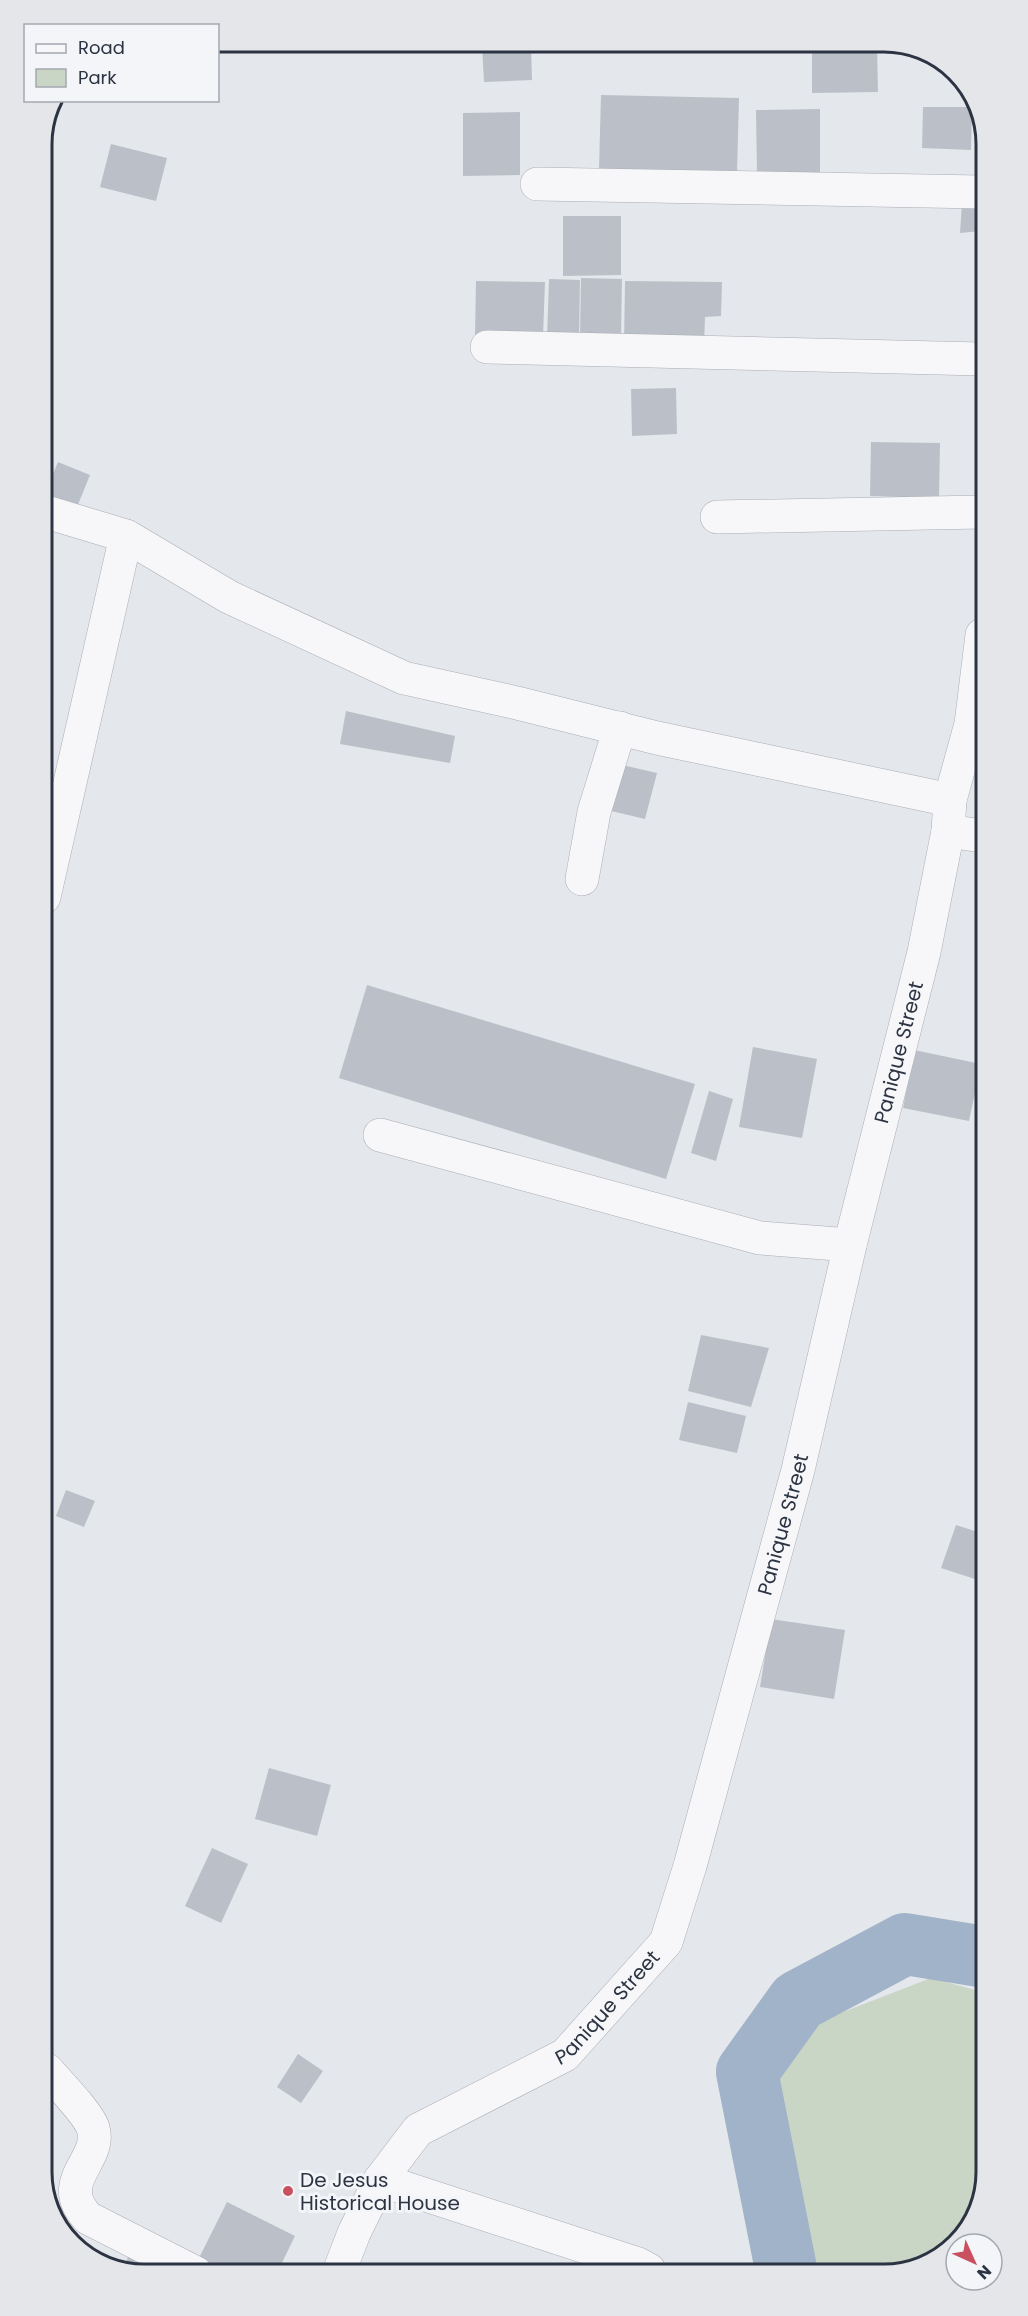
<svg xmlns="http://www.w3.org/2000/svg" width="1028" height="2316" font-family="Poppins,sans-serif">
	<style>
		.green { fill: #c9d5c5 }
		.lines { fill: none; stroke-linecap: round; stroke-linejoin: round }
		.river { stroke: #a1b3c9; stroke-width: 62 }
		.building { fill: #bbc0c8 }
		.minor-casing { stroke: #a9aeb5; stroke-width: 34 }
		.minor { stroke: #f7f7f9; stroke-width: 33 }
		.poi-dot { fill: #c9505f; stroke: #f4f5f8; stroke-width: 2 }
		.labels { text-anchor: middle; stroke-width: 6; stroke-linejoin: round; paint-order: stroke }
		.street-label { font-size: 20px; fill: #2c3443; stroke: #f4f5f8 }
		.poi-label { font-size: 20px; fill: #2c3443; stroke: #f4f5f8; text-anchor: start }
		.rim { fill: none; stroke: #2c3443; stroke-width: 3 }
	</style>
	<rect width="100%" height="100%" fill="#e4e7eb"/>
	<path class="green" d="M931 1978 986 1993V2172L968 2229 917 2268 803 2269 767 2090 807 2026Z"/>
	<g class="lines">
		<path class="river" d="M786 2269 747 2072 798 2001 905 1944 985 1957"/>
	</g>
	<path class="building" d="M482 46H531L532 80 484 82Z
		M877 46 878 92 812 93V47Z
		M601 95 739 98 737 173 599 169Z
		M923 107H972L971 150 922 148Z
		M820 109V173L757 174 756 110Z
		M520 112V175L463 176V113Z
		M111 144 167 158 156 201 100 187Z
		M962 203H981V231L960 233Z
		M563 216H621V275L563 276Z
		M581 278 622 279 621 338 580 337Z
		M549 279 580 280 579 339H547Z
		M476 281 545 282 543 337 475 336Z
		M625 281 722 282 721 316 705 317 704 346 624 344Z
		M676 388 677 434 632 436 631 389Z
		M871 442 940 443 939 498 870 496Z
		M58 462 90 475 75 512 43 498Z
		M346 711 455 736 450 763 340 744Z
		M618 764 657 773 645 819 607 810Z
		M367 985 695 1084 666 1179 339 1078Z
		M753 1047 817 1059 802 1138 739 1127Z
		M914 1050 981 1064 969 1121 903 1108Z
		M709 1091 733 1099 716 1161 691 1153Z
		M701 1335 769 1348 751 1407 688 1391Z
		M688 1402 746 1416 737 1453 679 1440Z
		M983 1407H984V1433L977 1431Z
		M66 1490 95 1501 84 1527 56 1516Z
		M956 1525 984 1534V1582L941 1568Z
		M771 1619 845 1630 834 1699 760 1687Z
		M269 1768 331 1785 317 1836 255 1819Z
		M212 1848 248 1864 221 1923 185 1906Z
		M298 2054 323 2071 301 2103 277 2087Z
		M227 2202 295 2236 277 2273H224L198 2260Z
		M130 2251 162 2274H138L124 2268Z"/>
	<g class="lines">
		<g class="minor-casing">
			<g id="minor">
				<path d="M537 184 981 192"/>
				<path d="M487 347 981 359"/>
				<path d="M43 511 126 536 229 597 404 678 517 703 657 738 950 800"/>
				<path d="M717 517 982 512"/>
				<path d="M948 831 982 836"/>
				<path d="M582 879 594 812 620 728"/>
				<path d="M44 897 126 536"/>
				<path d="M380 1135 760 1238 850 1245"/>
				<path d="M47 2070C58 2083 88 2113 93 2128 103 2161 53 2180 88 2218L196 2273"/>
				<path d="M380 2180 638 2264 649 2270"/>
				<path id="s1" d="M339 2272 354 2233 380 2180 418 2130 565 2055 666 1942 690 1866 798 1470 850 1245 924 952 948 831 950 800 971 724 982 635"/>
			</g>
		</g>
		<use href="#minor" class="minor"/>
	</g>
	<circle class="poi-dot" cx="288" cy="2191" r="6"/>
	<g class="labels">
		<g class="street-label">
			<text dy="7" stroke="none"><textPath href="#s1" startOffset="1400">Panique Street</textPath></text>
			<text dy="7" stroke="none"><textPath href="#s1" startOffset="914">Panique Street</textPath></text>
			<text dy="7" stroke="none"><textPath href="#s1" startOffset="392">Panique Street</textPath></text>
		</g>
		<g class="poi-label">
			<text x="300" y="2187">De Jesus<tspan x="300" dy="23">Historical House</tspan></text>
		</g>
	</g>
	<path d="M0 0H1028V2316H0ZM144 52H884A92 92 0 0 1 976 144V2172A92 92 0 0 1 884 2264H144A92 92 0 0 1 52 2172V144A92 92 0 0 1 144 52Z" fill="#e4e6ea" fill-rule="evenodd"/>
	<path class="rim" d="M144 52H884A92 92 0 0 1 976 144V2172A92 92 0 0 1 884 2264H144A92 92 0 0 1 52 2172V144A92 92 0 0 1 144 52Z"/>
	<rect x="24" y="24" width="195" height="78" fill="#f4f5f8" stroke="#a4a8b0" stroke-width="1.5"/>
	<rect x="36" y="44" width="30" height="9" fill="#f7f7f9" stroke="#a4a8b0" stroke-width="1.5"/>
	<text x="78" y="54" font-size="18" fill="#2c3443">Road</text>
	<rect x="36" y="69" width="30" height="18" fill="#c9d5c5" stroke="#a4a8b0" stroke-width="1.5"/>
	<text x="78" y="84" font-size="18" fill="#2c3443">Park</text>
	<g transform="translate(974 2262) rotate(135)"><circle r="28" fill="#f4f5f8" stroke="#a4a8b0" stroke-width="1.5"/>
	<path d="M0-4.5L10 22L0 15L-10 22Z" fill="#c9505f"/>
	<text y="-9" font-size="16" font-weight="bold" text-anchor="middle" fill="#2c3443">N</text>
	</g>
</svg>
